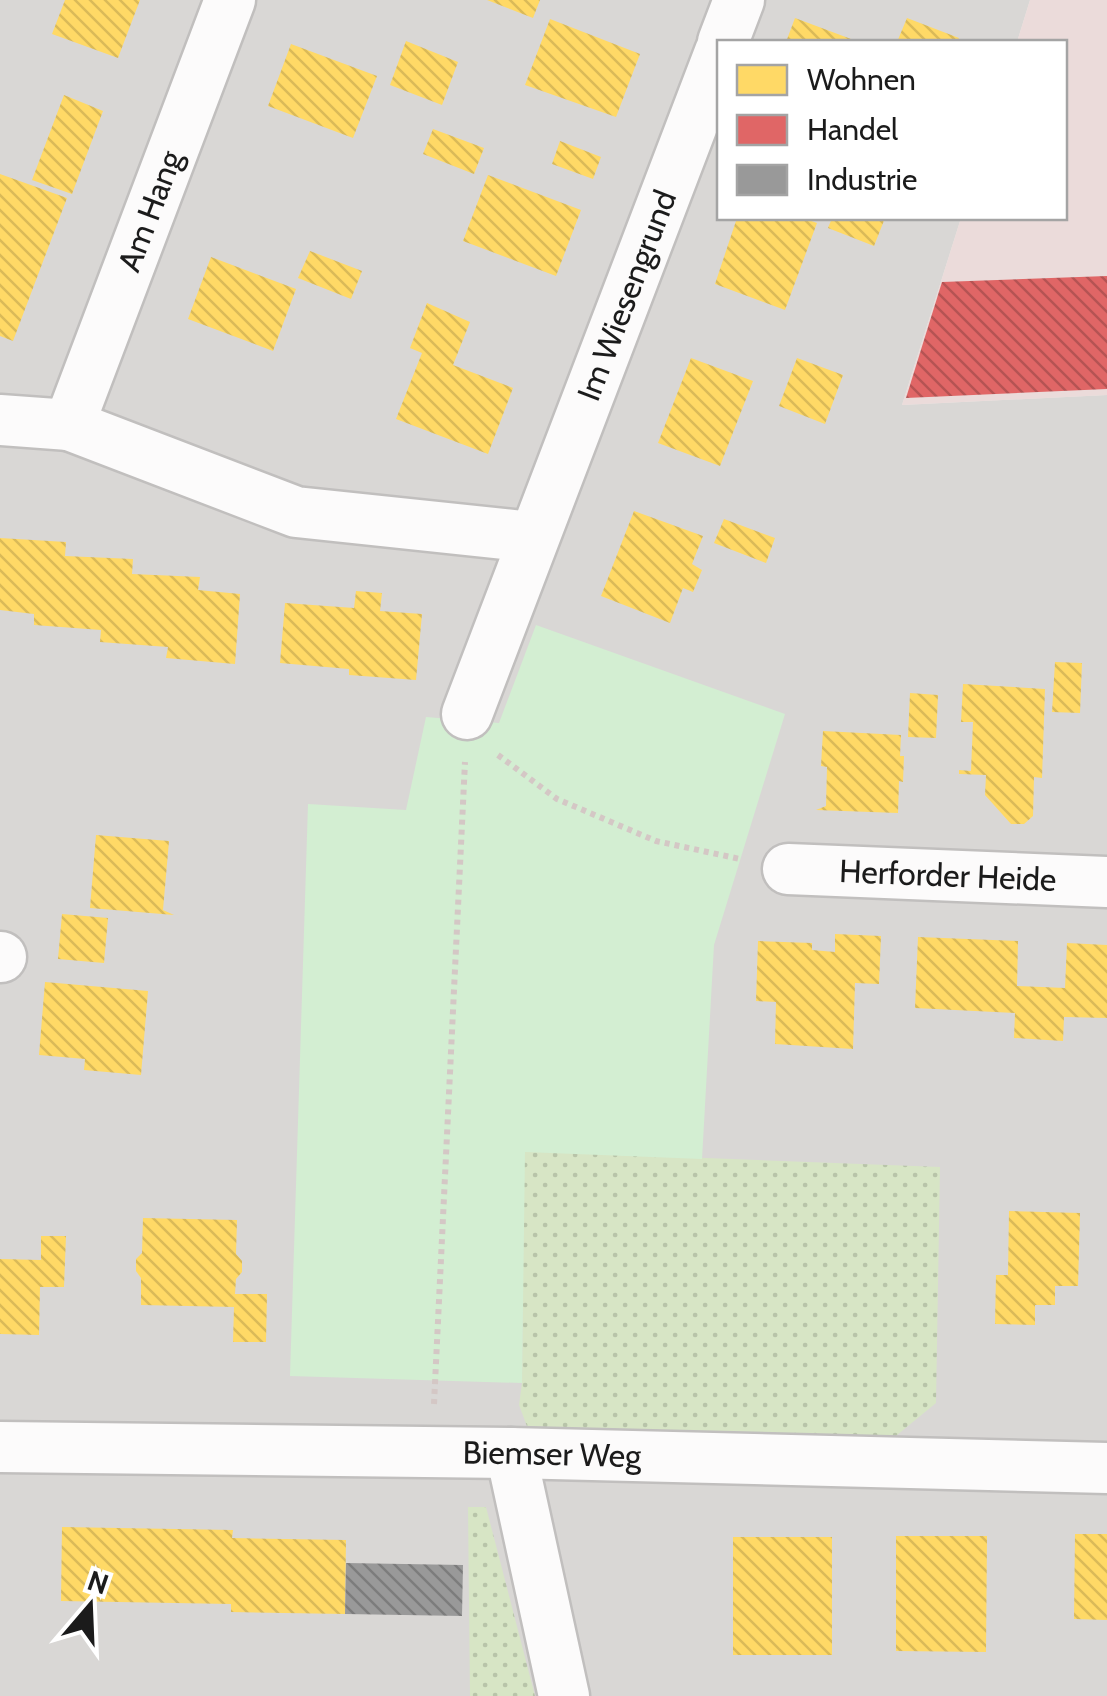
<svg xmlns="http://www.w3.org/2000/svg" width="1107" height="1696" font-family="Cabin,sans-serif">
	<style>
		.residential { fill: #d9d7d5 }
		.commercial { fill: #ebdbda }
		.grass { fill: url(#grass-dots) }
		.park { fill: #d3eed2 }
		.homes { fill: url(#homes-back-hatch) }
		.shops { fill: url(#shops-back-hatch) }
		.industry { fill: url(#industry-back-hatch) }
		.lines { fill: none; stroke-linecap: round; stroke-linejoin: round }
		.minor-casing { stroke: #c1bfbe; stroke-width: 55 }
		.path { stroke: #d4c7c5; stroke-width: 6; stroke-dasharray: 5 5; stroke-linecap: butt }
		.minor { stroke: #fcfbfb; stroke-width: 50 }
		.labels { text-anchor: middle; stroke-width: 10; stroke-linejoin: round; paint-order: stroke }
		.street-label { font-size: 32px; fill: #1b1b1b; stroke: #fff }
	</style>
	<defs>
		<pattern id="grass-dots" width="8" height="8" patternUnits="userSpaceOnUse" patternTransform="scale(2.5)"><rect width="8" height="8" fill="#d7e5c5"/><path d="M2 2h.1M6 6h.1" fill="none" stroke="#b8c4a9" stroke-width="1.8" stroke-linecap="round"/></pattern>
		<pattern id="homes-back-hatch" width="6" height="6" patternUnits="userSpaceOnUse" patternTransform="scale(2.5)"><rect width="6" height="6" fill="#ffd966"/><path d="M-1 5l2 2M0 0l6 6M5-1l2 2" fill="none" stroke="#daba58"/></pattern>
		<pattern id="shops-back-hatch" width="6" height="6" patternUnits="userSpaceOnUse" patternTransform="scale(2.5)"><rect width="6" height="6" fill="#e06666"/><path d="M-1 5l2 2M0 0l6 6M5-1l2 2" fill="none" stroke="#b55353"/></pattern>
		<pattern id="industry-back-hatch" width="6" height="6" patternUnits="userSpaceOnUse" patternTransform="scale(2.5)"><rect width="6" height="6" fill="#999"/><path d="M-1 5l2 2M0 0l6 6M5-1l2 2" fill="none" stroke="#7c7c7c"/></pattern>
	</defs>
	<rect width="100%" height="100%" fill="#eae7e4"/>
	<path class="residential" d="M0 0H1030L1017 42H720V218H961L902 405 1107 395V1696H0Z"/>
	<path class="commercial" d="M1030 0H1107V395L902 405 961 218H1064V42H1017Z"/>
	<path class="grass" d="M524 1151 940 1167 936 1403 891 1440 528 1429 519 1405 522 1383Z
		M468 1507H486L535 1696H470Z"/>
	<path class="park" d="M536 625 785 714 714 945 702 1159 525 1152 522 1383 290 1376 308 804 406 810 426 717 499 723Z"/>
	<path class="homes" d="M65 0H140L118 58 52 34Z
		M487 0H540L533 18Z
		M795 18 859 42H786Z
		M907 18 959 38 957 42H897Z
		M550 19 640 54 616 117 525 85Z
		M406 41 458 62 442 105 390 85Z
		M291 44 377 76 353 138 268 106Z
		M64 95 103 111 72 194 32 180Z
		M433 129 484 148 474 174 423 154Z
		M560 141 601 157 593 179 552 164Z
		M0 174 67 198 13 341 0 336Z
		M488 175 581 210 556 276 463 241Z
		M737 218H803L817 223 785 310 715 284Z
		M832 218H885L874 246 828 228Z
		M310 251 362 271 351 299 298 278Z
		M211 257 296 289 273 351 188 319Z
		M427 303 470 322 453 365 513 388 488 454 396 419 422 353 410 348Z
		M691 358 753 381 720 466 658 443Z
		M797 358 843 375 825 424 779 406Z
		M634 511 703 536 692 564 702 570 693 592 683 588 670 623 601 596Z
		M724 519 775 538 766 563 714 543Z
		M0 538 66 542 65 556 133 559 132 574 200 577 198 590 240 594 235 664 166 658 168 647 100 642 101 630 34 625V614L0 610Z
		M356 591 382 593 380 611 422 614 416 680 349 675V669L280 663 285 603 354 608Z
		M1055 662 1082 663 1080 713 1052 712Z
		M963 684 1045 689 1042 778 1034 777 1033 816 1024 824H1011L985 795 986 775 959 774V770L971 771 973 722H961Z
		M910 693 938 695 936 738 908 737Z
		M823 731 901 735 900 756H904L903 782 899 781 898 813 816 810 826 806 827 767 821 766Z
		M96 835 169 841 163 910 174 915 90 908Z
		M62 914 108 918 104 963 58 959Z
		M835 934 881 936 879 984 855 983 853 1049 775 1044 776 1002 756 1001 758 941 812 943V950L835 952Z
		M918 937 1018 941 1017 986 1042 987 1065 988 1067 943 1107 945V1018L1064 1017 1063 1041 1014 1038 1015 1013 915 1008Z
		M45 982 148 991 141 1075 84 1070 85 1059 39 1055Z
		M1009 1211 1080 1213 1078 1286H1055V1305H1035V1325L995 1324 996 1275H1008Z
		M143 1218 237 1220 236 1254 242 1261V1272L236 1279 235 1294H267L266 1342H233L234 1307 141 1305V1278L136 1271V1259L142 1253Z
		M41 1236H66L64 1287H40L39 1335 0 1334V1259L41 1260Z
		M62 1527 233 1530 232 1538 346 1540 345 1614 231 1612V1604L61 1601Z
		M1075 1534H1107V1620L1074 1619Z
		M896 1536H987L986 1652 896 1651Z
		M733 1537H832V1655H733Z"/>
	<path class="shops" d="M1107 276V389L906 398 942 282Z"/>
	<path class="industry" d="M346 1563 463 1565 462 1616 345 1614Z"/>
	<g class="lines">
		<g class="minor-casing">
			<g id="minor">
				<path d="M723 42 739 0"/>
				<path id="s1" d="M0 420 69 425 230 0"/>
				<path d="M69 425 296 512 532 537"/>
				<path id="s2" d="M467 714 720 52"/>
				<path id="s3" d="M788 869 1107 882"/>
				<path d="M0 957H1"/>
				<path id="s4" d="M0 1447 511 1453 1107 1468"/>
				<path d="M511 1453 564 1696"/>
			</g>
		</g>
		<path class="path" d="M498 755 557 799 656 841 740 859
			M434 1404 465 762"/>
		<use href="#minor" class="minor"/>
	</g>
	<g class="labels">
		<g class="street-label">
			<text dy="11" stroke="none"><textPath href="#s1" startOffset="298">Am Hang</textPath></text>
			<text dy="11" stroke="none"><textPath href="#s2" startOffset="448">Im Wiesengrund</textPath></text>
			<text dy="11" stroke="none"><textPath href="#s3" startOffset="160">Herforder Heide</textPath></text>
			<text dy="11" stroke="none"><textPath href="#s4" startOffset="552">Biemser Weg</textPath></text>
		</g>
	</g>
	<rect x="717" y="40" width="350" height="180" fill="#ffffff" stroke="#a4a4a4" stroke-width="2.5"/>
	<rect x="737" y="65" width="50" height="30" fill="#ffd966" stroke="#a4a4a4" stroke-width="2.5"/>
	<text x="807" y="90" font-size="30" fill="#1b1b1b">Wohnen</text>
	<rect x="737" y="115" width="50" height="30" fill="#e06666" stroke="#a4a4a4" stroke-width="2.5"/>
	<text x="807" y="140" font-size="30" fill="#1b1b1b">Handel</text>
	<rect x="737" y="165" width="50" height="30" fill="#999999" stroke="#a4a4a4" stroke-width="2.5"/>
	<text x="807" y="190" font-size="30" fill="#1b1b1b">Industrie</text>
	<g transform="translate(90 1606) rotate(19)" stroke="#ffffff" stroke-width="8" paint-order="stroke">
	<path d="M0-8L18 38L0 25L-18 38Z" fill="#1b1b1b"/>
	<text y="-15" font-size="28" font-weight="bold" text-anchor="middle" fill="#1b1b1b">N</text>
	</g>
</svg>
